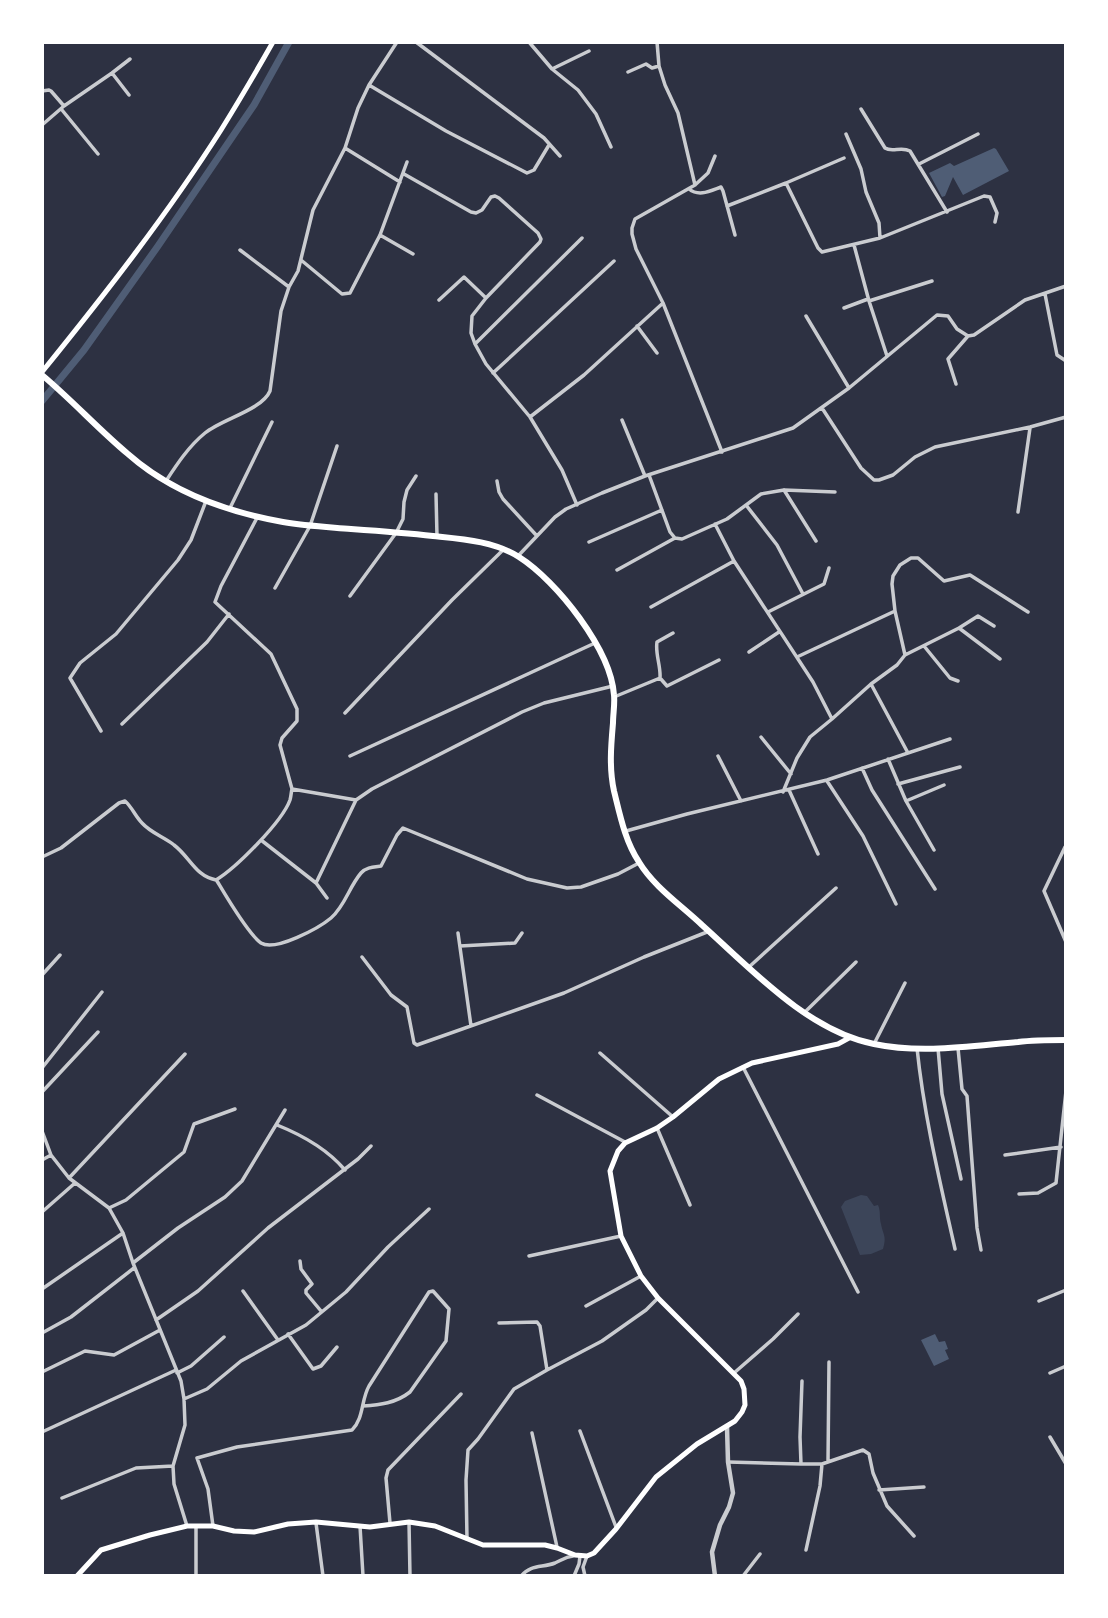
<svg xmlns="http://www.w3.org/2000/svg" width="1108" height="1618" font-family="'Public Sans',sans-serif">
	<style>
		.green { fill: #3c4559 }
		.water { fill: #4f5d75 }
		.lines { fill: none; stroke-linecap: round; stroke-linejoin: round }
		.canal { stroke: #4f5d75; stroke-width: 7 }
		.minor { stroke: #caccd0; stroke-width: 3.5 }
		.tertiary { stroke: #caccd0; stroke-width: 4.5 }
		.secondary { stroke: #fff; stroke-width: 5 }
		.primary { stroke: #fff; stroke-width: 6 }
	</style>
	<rect width="100%" height="100%" fill="#2d3142"/>
	<path class="green" d="M861 1195 867 1196 874 1206 878 1205C881 1212 879 1217 881 1224 883 1235 887 1236 883 1249L871 1254 860 1255 858 1250 841 1207 845 1201Z"/>
	<path class="water" d="M994 148 996 149 1009 171 963 195 953 177 945 196 942 197 929 173 950 163 954 166Z
		M935 1334 939 1342 945 1341 948 1349 945 1350 949 1359 934 1366 921 1340Z"/>
	<g class="lines">
		<path class="canal" d="M42 401 84 350 158 246 254 105 289 42"/>
		<path class="minor" d="M416 42 544 138 560 156
			M529 42 552 69 578 90 596 114 611 147
			M657 42 659 66 665 85 678 113 695 185
			M552 69 589 51
			M628 72 646 64 652 68 659 66
			M112 73 129 95
			M369 85 446 131 527 173 534 170 549 145
			M42 91 49 90 51 91 64 106
			M861 109 885 148C892 153 901 146 910 151L947 212
			M62 110 98 154
			M42 125 64 106 112 73 130 59
			M846 134 861 169 866 192 879 223 880 238
			M345 148 400 182
			M715 156 708 173 695 185 635 219 632 228V234L636 249 663 303 722 452
			M919 164 978 134
			M404 174 471 212 476 213 482 210 491 197 495 196 499 198 538 233 541 239 540 242 486 298 472 316 471 333 475 344 486 364 530 417 562 470 577 505
			M786 183 818 248 822 252 880 238 984 196 990 197 997 213 995 222
			M689 189C699 197 710 191 721 187L723 191 735 235
			M727 206 786 183 844 158
			M380 235 413 254
			M854 245 869 301 887 356
			M240 250 289 287
			M301 260 342 294 350 293 380 235 407 162
			M1045 294 1057 355 1066 361
			M439 300 464 277 486 298
			M869 301 932 281
			M844 308 868 299
			M806 316 849 388
			M637 326 657 353
			M475 344 582 238
			M493 373 614 261
			M956 384 948 359 968 336
			M822 408 861 468 874 480H879L893 475 915 457 935 447 1030 427 1066 417
			M530 417 584 375 663 303
			M622 420 645 476
			M649 475 670 532 675 538
			M166 481C177 464 189 446 205 433 222 419 262 410 270 391L281 311 289 287 298 271 313 210 345 148 358 108 369 85 397 42
			M497 481 499 492 503 499 537 536
			M784 490 816 541
			M436 494 437 536
			M746 505 777 545 803 594
			M230 508 272 422
			M1018 512 1030 428
			M258 516 221 586 215 602 271 654 297 709V721L282 738 280 745 292 789
			M715 524 734 561 813 682 832 719
			M589 542 662 510
			M518 556 555 517 566 509 602 493 645 476 793 428 849 388 937 315 948 316 957 329 968 336 974 335 1025 300 1066 286
			M617 570 675 538 682 539 727 519 761 494 784 490 835 492
			M275 588 310 526 337 446
			M350 596 396 533 403 519 404 502 407 490 416 476
			M651 607 734 561
			M768 612 824 584 829 568
			M959 628 1000 659
			M924 646 950 678 958 681
			M749 652 779 632
			M905 655 895 611 892 584 893 576 900 565 911 558H918L944 581 970 575 1028 612
			M797 657 895 611
			M660 678C661 666 655 654 657 642L673 633
			M871 684 908 753
			M614 697 660 678 667 686 719 660
			M345 713 452 600 503 550
			M122 724 207 642 229 614
			M101 731 70 678 80 663 116 634 178 560 191 540 206 501
			M761 737 791 774
			M350 756 595 643
			M718 756 741 801
			M888 759 906 801 934 850
			M862 768 872 790 935 889
			M827 781 863 836 896 904
			M898 784 960 767
			M789 790 818 854
			M783 792 797 758 810 737 832 719 871 684 897 665 905 655 959 628 978 616 994 626
			M906 801 944 785
			M626 831 687 814 827 780 950 739
			M261 840 316 883 327 898
			M1065 847 1044 891 1066 942
			M42 857 61 848 119 803 125 801C132 807 135 816 142 823 151 833 164 837 174 845 190 857 195 876 216 880 236 868 282 822 290 800 291 797 291 793 292 789L356 800 372 789 522 712 544 703 613 686
			M217 881C226 896 248 934 261 943 275 952 319 928 331 918 345 906 349 887 361 873 366 867 374 867 381 866L397 835 403 828 527 879 567 888 581 887 618 874 639 863
			M316 883 356 800
			M458 933 471 1026
			M460 946 515 943 522 933
			M362 957 391 995 407 1007 414 1043 417 1045 564 993 644 957 707 932
			M749 967 836 888
			M42 975 60 955
			M805 1012 856 962
			M874 1044 905 983
			M917 1048C924 1116 940 1182 955 1249
			M938 1048 942 1094 961 1179
			M958 1048 962 1089 967 1096 977 1228 981 1250
			M600 1053 673 1117
			M743 1067 858 1292
			M42 1068 102 992
			M42 1092 98 1032
			M537 1095 625 1142
			M277 1125C302 1135 328 1150 345 1170
			M657 1128 690 1205
			M42 1131 51 1155 69 1178 109 1208 123 1233 133 1263 181 1381 184 1399 185 1425 173 1466 174 1484 187 1526
			M1005 1155 1061 1147
			M42 1160 51 1155
			M69 1178 185 1054
			M1019 1194 1038 1193 1056 1183 1066 1091
			M109 1208 126 1200 184 1152 194 1124 235 1109
			M42 1212 75 1183
			M529 1256 621 1236
			M300 1261 301 1269 312 1284 306 1290V1293L321 1311
			M133 1263 178 1228 225 1197 242 1181 285 1110
			M42 1289 123 1233
			M243 1291 278 1340
			M1039 1301 1066 1290
			M586 1306 641 1276
			M156 1320 198 1291 268 1228 358 1159 371 1146
			M499 1323 537 1322 540 1326 547 1370
			M42 1333 71 1317 134 1268
			M288 1334 313 1369 321 1366 337 1347
			M42 1372 85 1351 114 1355 160 1330
			M177 1373 191 1366 224 1337
			M734 1373 773 1339 798 1314
			M1050 1373 1066 1366
			M184 1399 207 1389 241 1361 306 1325 346 1292 388 1247 429 1209
			M580 1431 616 1527
			M42 1432 176 1370
			M532 1433 557 1547
			M1050 1437 1066 1464
			M728 1462 801 1464 800 1437 802 1381
			M828 1462 829 1362
			M801 1464H822L863 1450 869 1454 873 1473 887 1506 914 1536
			M879 1490 924 1487
			M62 1498 136 1468 173 1466
			M409 1522 410 1576
			M316 1523 323 1576
			M390 1523 386 1478 388 1470 461 1394
			M213 1526 208 1489 197 1458 237 1447 352 1430C364 1418 361 1400 369 1386L429 1292 433 1291 449 1309 446 1341 410 1392C396 1403 380 1405 363 1406
			M360 1526 363 1576
			M467 1539 466 1480 468 1450 478 1439 514 1389 547 1370 602 1341 646 1310 658 1298
			M806 1550 820 1486 822 1464
			M196 1576V1526
			M521 1576C531 1564 542 1568 555 1563 562 1560 565 1557 573 1556
			M574 1576 579 1564 580 1556
			M585 1576 583 1567 587 1556
			M743 1576 760 1554"/>
		<path class="tertiary" d="M715 1576 712 1552 720 1525 729 1507 733 1493 728 1462 727 1427"/>
		<path class="secondary" d="M42 372C105 294 167 215 221 130 239 101 256 72 273 42
			M77 1576 101 1550 150 1535 187 1526H213L234 1531 254 1532 288 1524 316 1522 370 1527 409 1522 435 1526 483 1545H545L557 1548 575 1555 587 1556 594 1553 616 1529 656 1477 697 1444 735 1421 742 1412 745 1405 744 1389 741 1381 658 1298 641 1276 621 1236 610 1171 618 1151 625 1143 657 1128 673 1117 719 1079 752 1063 838 1044 849 1038"/>
		<path class="primary" d="M42 375C72 400 98 429 128 454 171 492 227 512 283 522 306 526 328 527 351 529 379 531 406 533 433 536 462 539 494 541 519 557 557 581 611 650 614 695 615 704 613 714 613 723 611 746 609 768 614 791 620 815 625 841 639 862 654 887 681 905 702 925 751 969 808 1031 874 1044 921 1054 971 1046 1018 1042 1034 1040 1050 1040 1066 1040"/>
	</g>
	<rect width="1108" height="1618" fill="none" stroke="#ffffff" stroke-width="88"/>
</svg>
